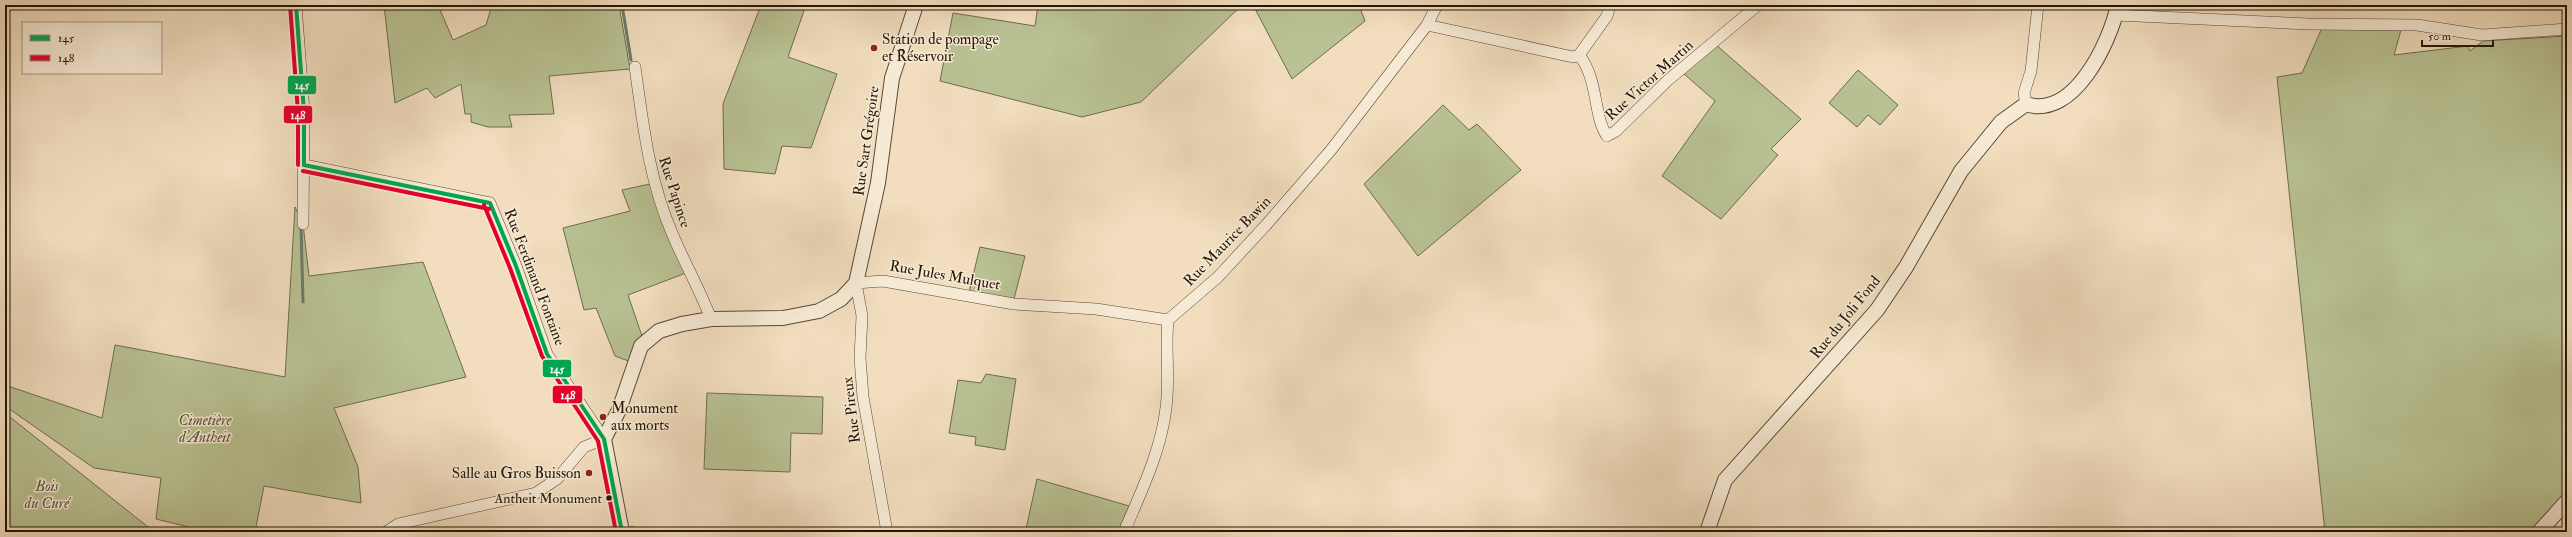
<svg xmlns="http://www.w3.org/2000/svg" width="2572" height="537" font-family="'IM FELL Double Pica',serif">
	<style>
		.green { fill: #b9c293; stroke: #6e6c4c }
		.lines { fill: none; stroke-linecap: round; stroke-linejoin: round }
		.stream { stroke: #6b7a6a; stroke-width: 3 }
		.minor-casing { stroke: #564834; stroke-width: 12 }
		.tertiary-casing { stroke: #564834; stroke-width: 16 }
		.minor { stroke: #f7ead5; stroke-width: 11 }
		.tertiary { stroke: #f7ead5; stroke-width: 14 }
		.bus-1-casing { stroke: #f7ead5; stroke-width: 7 }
		.bus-2-casing { stroke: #f7ead5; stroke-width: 7 }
		.bus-1 { stroke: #00a651; stroke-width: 4 }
		.bus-2 { stroke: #e4002b; stroke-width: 4 }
		.poi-dot { fill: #8f2418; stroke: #f7ead5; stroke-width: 1.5 }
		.bus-dot { fill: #221605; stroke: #f7ead5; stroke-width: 1.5 }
		.labels { text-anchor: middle; stroke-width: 3; stroke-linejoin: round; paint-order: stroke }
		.bus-label { font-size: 14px; fill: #221605; stroke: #f7ead5; text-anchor: end }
		.poi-label { font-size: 15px; fill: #221605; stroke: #f7ead5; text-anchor: start }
		.street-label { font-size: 15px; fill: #221605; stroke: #f7ead5 }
		.park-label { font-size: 15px; font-style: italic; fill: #575237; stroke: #f7ead5 }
		.line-badge { stroke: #f7ead5; stroke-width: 1.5 }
		.badge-label { font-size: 11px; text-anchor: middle; font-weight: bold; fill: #fff }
	</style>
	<rect width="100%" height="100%" fill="#f2debf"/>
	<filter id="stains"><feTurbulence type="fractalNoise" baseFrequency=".005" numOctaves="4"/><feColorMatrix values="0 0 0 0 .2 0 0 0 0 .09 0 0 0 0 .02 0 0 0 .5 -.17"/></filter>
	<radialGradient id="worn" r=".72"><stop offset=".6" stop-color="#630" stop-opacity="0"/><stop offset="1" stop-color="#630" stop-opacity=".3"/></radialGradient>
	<path class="green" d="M384 5H438L453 40 486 25 492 5H619L630 69 549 76 554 114 509 115 512 127H488L471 122V114H465L461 84 435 98 427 88 395 103Z
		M761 5H806L788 57 837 74 811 148 782 146 775 174 724 169 723 104Z
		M1038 5H1160L1162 10 1171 5H1242L1141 102 1082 117 940 81 953 13 1035 26Z
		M1253 5H1359L1365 21 1292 79Z
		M2322 28 2401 30 2394 55 2468 46 2470 51 2483 41 2567 36V493L2531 532H2325L2277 77 2302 73Z
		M1715 44 1801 119 1771 149 1778 155 1721 219 1662 176 1715 101 1684 74Z
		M1858 70 1898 105 1880 125 1868 115 1857 127 1829 103Z
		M1443 105 1469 130 1477 124 1521 170 1418 256 1364 184Z
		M650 184 686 273 628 295 643 339 631 362 615 356 596 308 584 310 563 228 630 211 622 190Z
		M295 207 303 224 309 276 423 262 466 377 334 408 358 467 361 503 264 486 255 532H209L156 519 161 478 94 468 5 406V385L102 418 115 345 285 377Z
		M980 247 1025 256 1014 299 969 292Z
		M986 374 1016 379 1005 450 975 445 976 437 949 433 958 380 981 383Z
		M707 393 823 397 822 434 791 433 790 472 704 469Z
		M5 413 148 527 168 532H5Z
		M1037 479 1129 506 1118 532H1033L1026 529Z"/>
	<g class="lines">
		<path class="stream" d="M622 5 631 60
			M301 226 303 302
			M5 529 8 532"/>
		<g class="minor-casing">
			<path id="minor" d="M296 5 304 112 303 224
				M2116 15 2309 24 2417 25 2482 35 2567 29
				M1427 25 1573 57 1579 55 1607 16 1610 5
				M1579 55C1599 80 1593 116 1607 136L1616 131 1667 81 1758 5
				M635 67C643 124 649 180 672 233 684 262 700 290 711 319
				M2026 104 2024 93 2031 71 2038 5
				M304 165 490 203 516 266 547 354 604 439 584 447 557 479 536 493 398 524 386 532
				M627 532H632
				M887 532 863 397 860 358 862 316 856 283 883 281 1014 304 1096 309 1168 320
				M1124 532C1141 492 1161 451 1166 408 1170 379 1165 349 1168 320L1218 277 1266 225 1331 150 1427 25 1437 5"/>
		</g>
		<g class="tertiary-casing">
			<path id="tertiary" d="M622 532 604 439 619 410 641 346 659 331 682 324 711 319 783 318 819 311 841 299 856 283 878 183 892 78 916 5
				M1707 532 1725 480 1877 310 1906 267 1961 171 2001 122 2026 104C2074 120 2110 42 2118 5
				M2539 532 2567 501"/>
		</g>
		<use href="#minor" class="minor"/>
		<use href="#tertiary" class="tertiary"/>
		<g class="bus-1-casing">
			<path id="bus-1" d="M296 5 304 112V165
				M304 165 490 203
				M490 203 516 266 547 354 604 439 622 532"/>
		</g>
		<g class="bus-2-casing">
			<path id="bus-2" d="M290 5 298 112V165
				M303 171 489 209
				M484 205 510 268 542 356 598 441 616 532"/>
		</g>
		<use href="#bus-1" class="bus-1"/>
		<use href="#bus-2" class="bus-2"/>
	</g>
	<g class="poi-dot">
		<circle cx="874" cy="48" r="4"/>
		<circle cx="603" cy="417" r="4"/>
		<circle cx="589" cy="473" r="4"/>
	</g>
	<circle class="bus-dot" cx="609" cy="498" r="3.5"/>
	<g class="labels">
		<g class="bus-label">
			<text x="602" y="503">Antheit Monument</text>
		</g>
		<g class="poi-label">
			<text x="882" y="44">Station de pompage<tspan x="882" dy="17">et Réservoir</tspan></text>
			<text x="611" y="413">Monument<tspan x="611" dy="17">aux morts</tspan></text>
			<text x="581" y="478" text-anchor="end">Salle au Gros Buisson</text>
		</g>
		<g class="street-label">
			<text transform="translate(1649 80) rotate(-42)" y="5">Rue Victor Martin</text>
			<text transform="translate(866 141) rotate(-82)" y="5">Rue Sart Grégoire</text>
			<text transform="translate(675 192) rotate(72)" y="5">Rue Papince</text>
			<text transform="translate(1227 241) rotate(-46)" y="5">Rue Maurice Bawin</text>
			<text transform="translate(945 275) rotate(10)" y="5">Rue Jules Mulquet</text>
			<text transform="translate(535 277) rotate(69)" y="5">Rue Ferdinand Fontaine</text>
			<text transform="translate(1845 317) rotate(-51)" y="5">Rue du Joli Fond</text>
			<text transform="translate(851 410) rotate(-97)" y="5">Rue Pireux</text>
		</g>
		<g class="park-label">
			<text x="205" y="425">Cimetière<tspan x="205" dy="17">d'Antheit</tspan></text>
			<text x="47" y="491">Bois<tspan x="47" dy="17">du Curé</tspan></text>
		</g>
	</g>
	<g class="line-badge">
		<rect x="287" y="75" width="30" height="20" rx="4" fill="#00a651"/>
		<rect x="283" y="105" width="30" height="19" rx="4" fill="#e4002b"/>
		<rect x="542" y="359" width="30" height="19" rx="4" fill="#00a651"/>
		<rect x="552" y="385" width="31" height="19" rx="4" fill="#e4002b"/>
	</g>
	<g class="badge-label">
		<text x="302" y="89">145</text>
		<text x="298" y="119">148</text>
		<text x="557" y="373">145</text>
		<text x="568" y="399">148</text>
	</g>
	<rect width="2572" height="537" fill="none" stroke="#f2debf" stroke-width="20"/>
	<rect x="6" y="6" width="2560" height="525" fill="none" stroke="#221605" stroke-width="2"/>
	<rect x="10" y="10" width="2552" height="517" fill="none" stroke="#221605"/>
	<rect x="22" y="22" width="140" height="52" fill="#f7ead5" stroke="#a29582"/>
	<rect x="30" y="35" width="20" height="6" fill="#00a651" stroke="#a29582"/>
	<text x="58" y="42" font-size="12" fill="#221605">145</text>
	<rect x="30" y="55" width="20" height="6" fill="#e4002b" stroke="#a29582"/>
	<text x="58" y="62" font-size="12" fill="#221605">148</text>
	<path d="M2422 40v6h71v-6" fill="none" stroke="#221605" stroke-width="2"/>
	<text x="2428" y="40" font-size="12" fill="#221605" stroke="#f7ead5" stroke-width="3" paint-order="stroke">50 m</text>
	<rect width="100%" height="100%" filter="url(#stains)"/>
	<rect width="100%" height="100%" fill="url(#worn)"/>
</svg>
